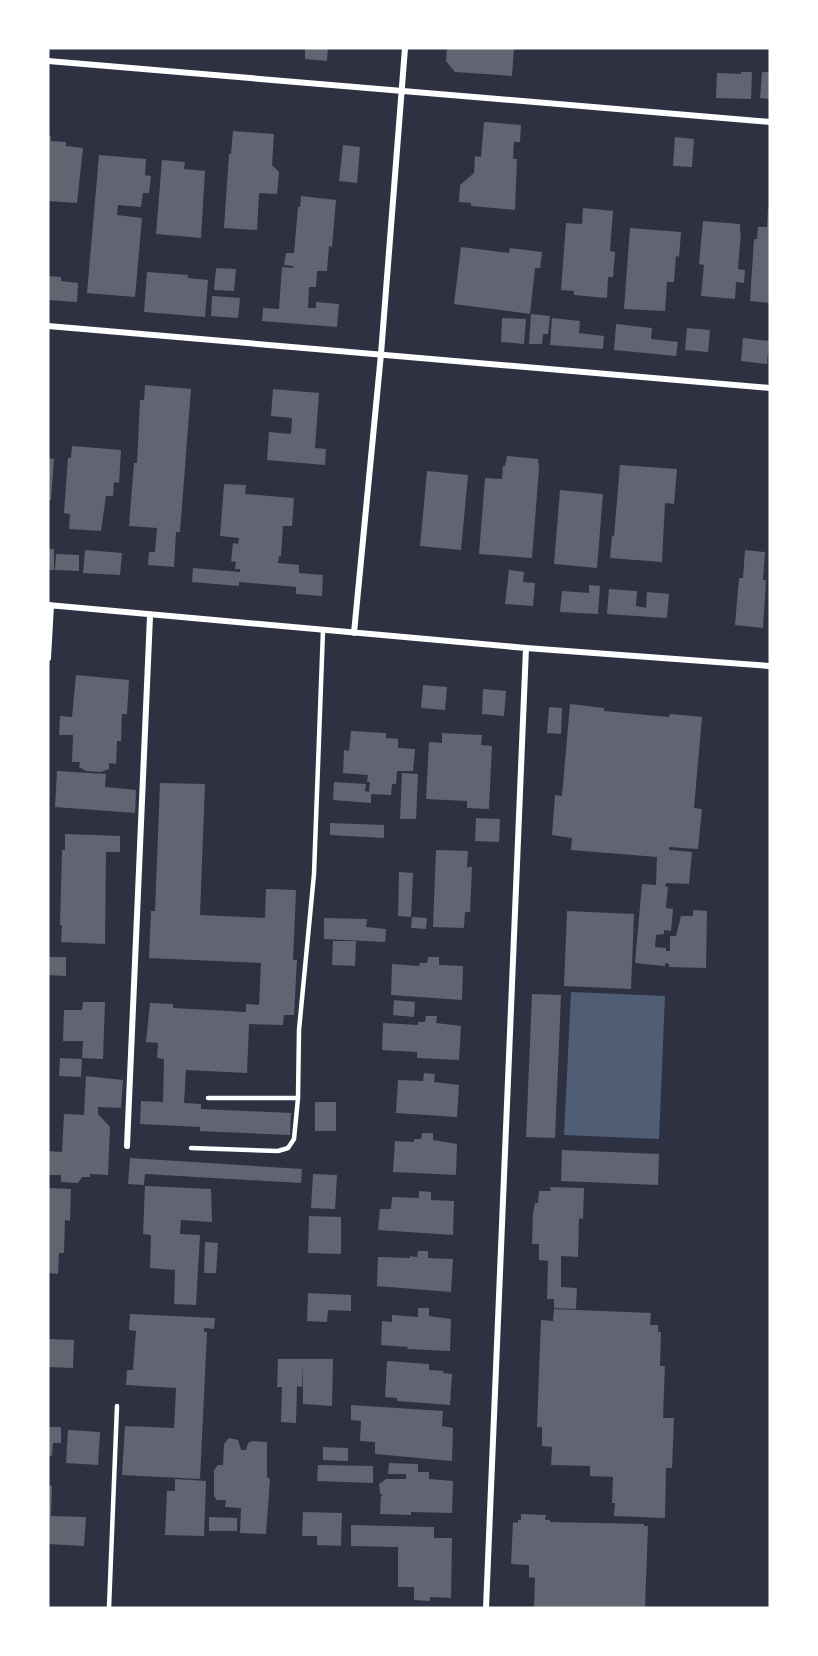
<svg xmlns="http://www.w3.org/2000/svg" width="818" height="1656" font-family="Helvetica,sans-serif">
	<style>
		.water { fill: #4f5d75 }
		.building { fill: #626471 }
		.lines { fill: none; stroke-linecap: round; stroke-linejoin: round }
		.service { stroke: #fff; stroke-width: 4.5 }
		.minor { stroke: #fff; stroke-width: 6 }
	</style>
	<rect width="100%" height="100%" fill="#2d3142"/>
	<path class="water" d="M571 992 665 996 659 1139 564 1135Z"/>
	<path class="building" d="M305 48H328L327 61 305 59Z
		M447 48H514L512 76 455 72 446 61Z
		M741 72H752L751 99 716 98 717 73 741 74Z
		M762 72H770V99L760 98Z
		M484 122 521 125 520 142H514L513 159H517L515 210 471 206V203L459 202 460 185 474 173 475 156 481 157Z
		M233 131 274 134 272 165 279 172 277 194 259 193 257 230 224 228 229 154H231Z
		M48 135 51 136V141L66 142V146L83 148 77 203 48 201Z
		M675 137 694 139 692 167 673 166Z
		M343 145 360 147 357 183 339 181Z
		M99 155 146 159 145 175 151 176 149 193H143L141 207 118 205 117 215 142 218 135 297 87 293Z
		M162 160 185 162 184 169 205 171 201 238 156 234Z
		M301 196 336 200 332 247 329 246 327 271H317L316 287H309L308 308H316V302L339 304 337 327 262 321 263 308 279 309 282 267 293 268V266L284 265 286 253H294L298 207H300Z
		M583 208 613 211 610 251 615 252 613 277H608L607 298 574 295V291L561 290 566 223 582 224Z
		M768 208H770V303L750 301 754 239H757L758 227H767Z
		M703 221 740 224V233L741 232 738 269 745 270 744 283 736 282 735 299 701 296 704 265 699 264Z
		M630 228 681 232 679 257 676 256 674 282H667L665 311 624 309Z
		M461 247 509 253 510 248 542 252 540 268H535L530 314 454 304Z
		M216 268 236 269 234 291 214 290Z
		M147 272 188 275V278L208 280 205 317 144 312Z
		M48 276 61 277V281L78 283 77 302 48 300Z
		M212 296 240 298 238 318 211 316Z
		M531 314 550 316 548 334H543L542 344H529Z
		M502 318 526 319 524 344 501 342Z
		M552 318 580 321 579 333 604 336 603 349 550 345Z
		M616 324 652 328 651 339 678 342 676 356 614 350Z
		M687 328 710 330 708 352 685 350Z
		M743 338 769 341 767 364 741 361Z
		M145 385 191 389 180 532H176L174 567 148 565 149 552H155L157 528 129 526 134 463H137L140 400H144Z
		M273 389 319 393 315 448 326 449 325 465 267 460 269 432 291 434 292 418 271 416Z
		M72 446 121 450 119 483 114 482 113 496H106L101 531 69 529 70 514 64 513 68 458H71Z
		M507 456 538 459 539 469 532 558 479 554 485 478 502 479 503 466H505Z
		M48 458 54 459 51 500H48Z
		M620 465 677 469 674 504 665 503 662 562 610 558 612 536H614Z
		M427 471 468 475 461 550 420 546Z
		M224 484 246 485 245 494 294 498 292 526H283L281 556H279L278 563 299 565V573L323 575 322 596 296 594V587L239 582V586L192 582 193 568 240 572V569H235L236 562 231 561 233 543 238 544 239 538 220 536Z
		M560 490 603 494 597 568 554 564Z
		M48 549H54V570H48Z
		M85 550 122 553 120 575 83 573Z
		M745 550 765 552 763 580H766L763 628 735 625 739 578H743Z
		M56 554 79 555V571L55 570Z
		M509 570 524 572 523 582 535 583 533 606 505 604Z
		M589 585 600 586 598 614 560 612 562 591 589 593Z
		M609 589 637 591 636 606 646 608 647 592 669 594 667 618 607 614Z
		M76 675 129 680 127 714H122L121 741H117L116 764 109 763V769L101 772 86 771 79 767 80 762H72L73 735H59L60 716 72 717Z
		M423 685 447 687 445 710 421 708Z
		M483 689 506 691 504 716 482 714Z
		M570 704 604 708V711L669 717 670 714 702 717 694 808 702 809 698 849 669 847V850L692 852 689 884 666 883 665 886 668 887 666 908 673 909 671 931 664 930V934L656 935 655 947 666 948V951H670V936H676L681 916H693V910L707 911 706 968 669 967V964L665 963V966L635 963 642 884 656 885 657 857 571 850 572 838 552 835 555 795 562 796Z
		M549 707 562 708 561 734 547 733Z
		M351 731 386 733V738L398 739V748L415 749 413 771H397L396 784H392L391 795 371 794V803L333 800 334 782 366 784 365 791 369 792 370 782H367L368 775 343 773 344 750 349 751Z
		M442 733 482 735 481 745 492 746 489 809 467 808V801L426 799 429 742 442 743Z
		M57 771 106 774 105 787 136 790 135 813 55 807Z
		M402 773 418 774 416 819H400Z
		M160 783 205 784 200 915 265 918 266 889 296 890 293 960H297L294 1015H284L283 1025 249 1024 247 1073 186 1070 184 1103 201 1104V1109L291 1113 290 1135 200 1131V1127L140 1124 141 1101 163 1102 164 1059 157 1058 158 1043 146 1042 150 1003 173 1004V1008L246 1012V1004L259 1005 261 963 149 958 151 911H155Z
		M476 818 500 819 499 842 475 841Z
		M330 823 384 825V838L330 835Z
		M65 834 120 836V852H106L105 944 61 942 62 925H60L62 850H65Z
		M436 850 468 851 467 867H472L470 912H465L464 928 433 927Z
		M399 872 413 873 411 917 398 916Z
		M567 911 634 914 631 989 564 986Z
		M412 917 427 918 426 929 411 928Z
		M324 918 367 919 366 927 386 929 385 942 324 939Z
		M333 941H356L355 966 332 965Z
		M48 957H66V976L48 975Z
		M428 957H439V965L463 966 462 1000 391 995 392 964 419 966 420 963H427Z
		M532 994 561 995 555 1138 526 1137Z
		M394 1000 415 1002 414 1017 393 1015Z
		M83 1002H105L103 1059 82 1058 83 1041H63L64 1010H82Z
		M426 1016H437L436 1023 461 1026 459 1060 417 1058V1052L382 1050 383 1023 418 1025V1022H425Z
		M60 1058 82 1059 81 1077 59 1076Z
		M424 1073 435 1074 434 1082 459 1085 457 1117 396 1113 398 1080 423 1081Z
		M86 1076 123 1080 121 1108 98 1107V1114L110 1127 108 1175 90 1174V1177H82L78 1183 61 1182V1175H48V1151L62 1152 64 1114 84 1115Z
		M315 1102H336V1131H315Z
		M422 1133H433V1140L457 1144 456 1175 393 1172 395 1141 414 1142V1139H421Z
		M562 1150 659 1154 658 1185 561 1181Z
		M130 1158 302 1169 301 1183 145 1174 144 1185 128 1184Z
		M313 1174 337 1175 335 1209 311 1208Z
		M145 1186 211 1189 212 1222 181 1220 180 1234 200 1235 196 1305 174 1304 175 1270 150 1268 151 1235 143 1234Z
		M550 1187 584 1188 583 1219 579 1218 578 1257 561 1256V1287L577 1288 576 1309 554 1308V1299H547L548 1261 539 1260V1244H532L533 1213 535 1203H538L539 1191H551Z
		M48 1188 71 1189 70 1221 65 1220 64 1253H59L58 1274 48 1273Z
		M419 1191 431 1192V1200L454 1201 453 1235 378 1230 380 1209H391L392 1197 419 1198Z
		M309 1216 341 1217V1254L308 1253Z
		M205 1242 218 1243 216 1273H204Z
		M418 1251H428V1258L453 1259 451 1292 377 1286 378 1257 410 1258V1256L417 1257Z
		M308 1293 351 1295V1311L328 1310 327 1322 307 1321Z
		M418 1308H429V1316L451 1319 450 1351 407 1349 408 1347 381 1345 382 1321 392 1322V1315L418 1317Z
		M554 1309 651 1313 650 1325H658V1332H661L660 1366H665L663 1418H674L672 1468H666L665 1518 614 1516 615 1503H612L613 1477 590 1476V1466L551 1465 552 1447 542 1446V1427H537L541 1320 553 1321Z
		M130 1314 215 1318 214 1329 204 1328V1332H207L200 1479 122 1475 125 1426 174 1428 176 1388 126 1385 127 1370H133L136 1331 129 1330Z
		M48 1339 74 1340 73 1368 48 1367Z
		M278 1359H333L332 1406 303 1404V1365L302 1387 297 1386 296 1423 281 1422 282 1387H277Z
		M387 1361 429 1364V1370L444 1371 443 1373 452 1374 450 1405 397 1401V1398L385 1397Z
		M351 1405 443 1411 442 1426 453 1428 452 1461 375 1454V1442L360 1441 361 1421 351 1420Z
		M48 1427H61V1443H53L52 1456H48Z
		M68 1430 100 1432 98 1465 66 1463Z
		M229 1438 238 1440 241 1450H246L248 1443 252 1441 267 1442V1477L270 1479 266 1534 240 1533 241 1508 225 1507 226 1500H217L214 1496V1470L218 1465H223L224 1444Z
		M323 1447 348 1448V1461L323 1460Z
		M389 1463 418 1464V1472H429V1479L453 1481 452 1513 411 1512V1515L380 1514 381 1496H383L380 1493 379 1484 386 1479H406V1474H388Z
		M318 1465 373 1466V1483L317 1481Z
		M175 1479 206 1481 204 1536 165 1535 167 1491H175Z
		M48 1485 52 1486 51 1516 86 1517 84 1546 48 1544Z
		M303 1512 342 1513 341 1546 317 1545V1536H302Z
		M521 1514 546 1515 545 1520H550V1522L644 1524V1526H648L645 1608H534L535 1578 529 1577V1565L511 1564 513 1522 518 1523V1520H521Z
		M209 1517 237 1518V1531H209Z
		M351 1525 434 1527V1538H452L451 1598 430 1597V1601L414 1600V1587H398V1547L351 1546Z"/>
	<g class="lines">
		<path class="service" d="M208 1098H298L299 1030 314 874 323 630
			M191 1148 278 1151 288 1148 294 1139 298 1098
			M109 1608 117 1406"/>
		<path class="minor" d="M48 61 770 122
			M48 326 770 388
			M48 605 526 648 770 666
			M354 633 381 354 405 48
			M48 658 51 605
			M127 1146 150 616
			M486 1608 526 648"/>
	</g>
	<rect width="818" height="1656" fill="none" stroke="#ffffff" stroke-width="99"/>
</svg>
